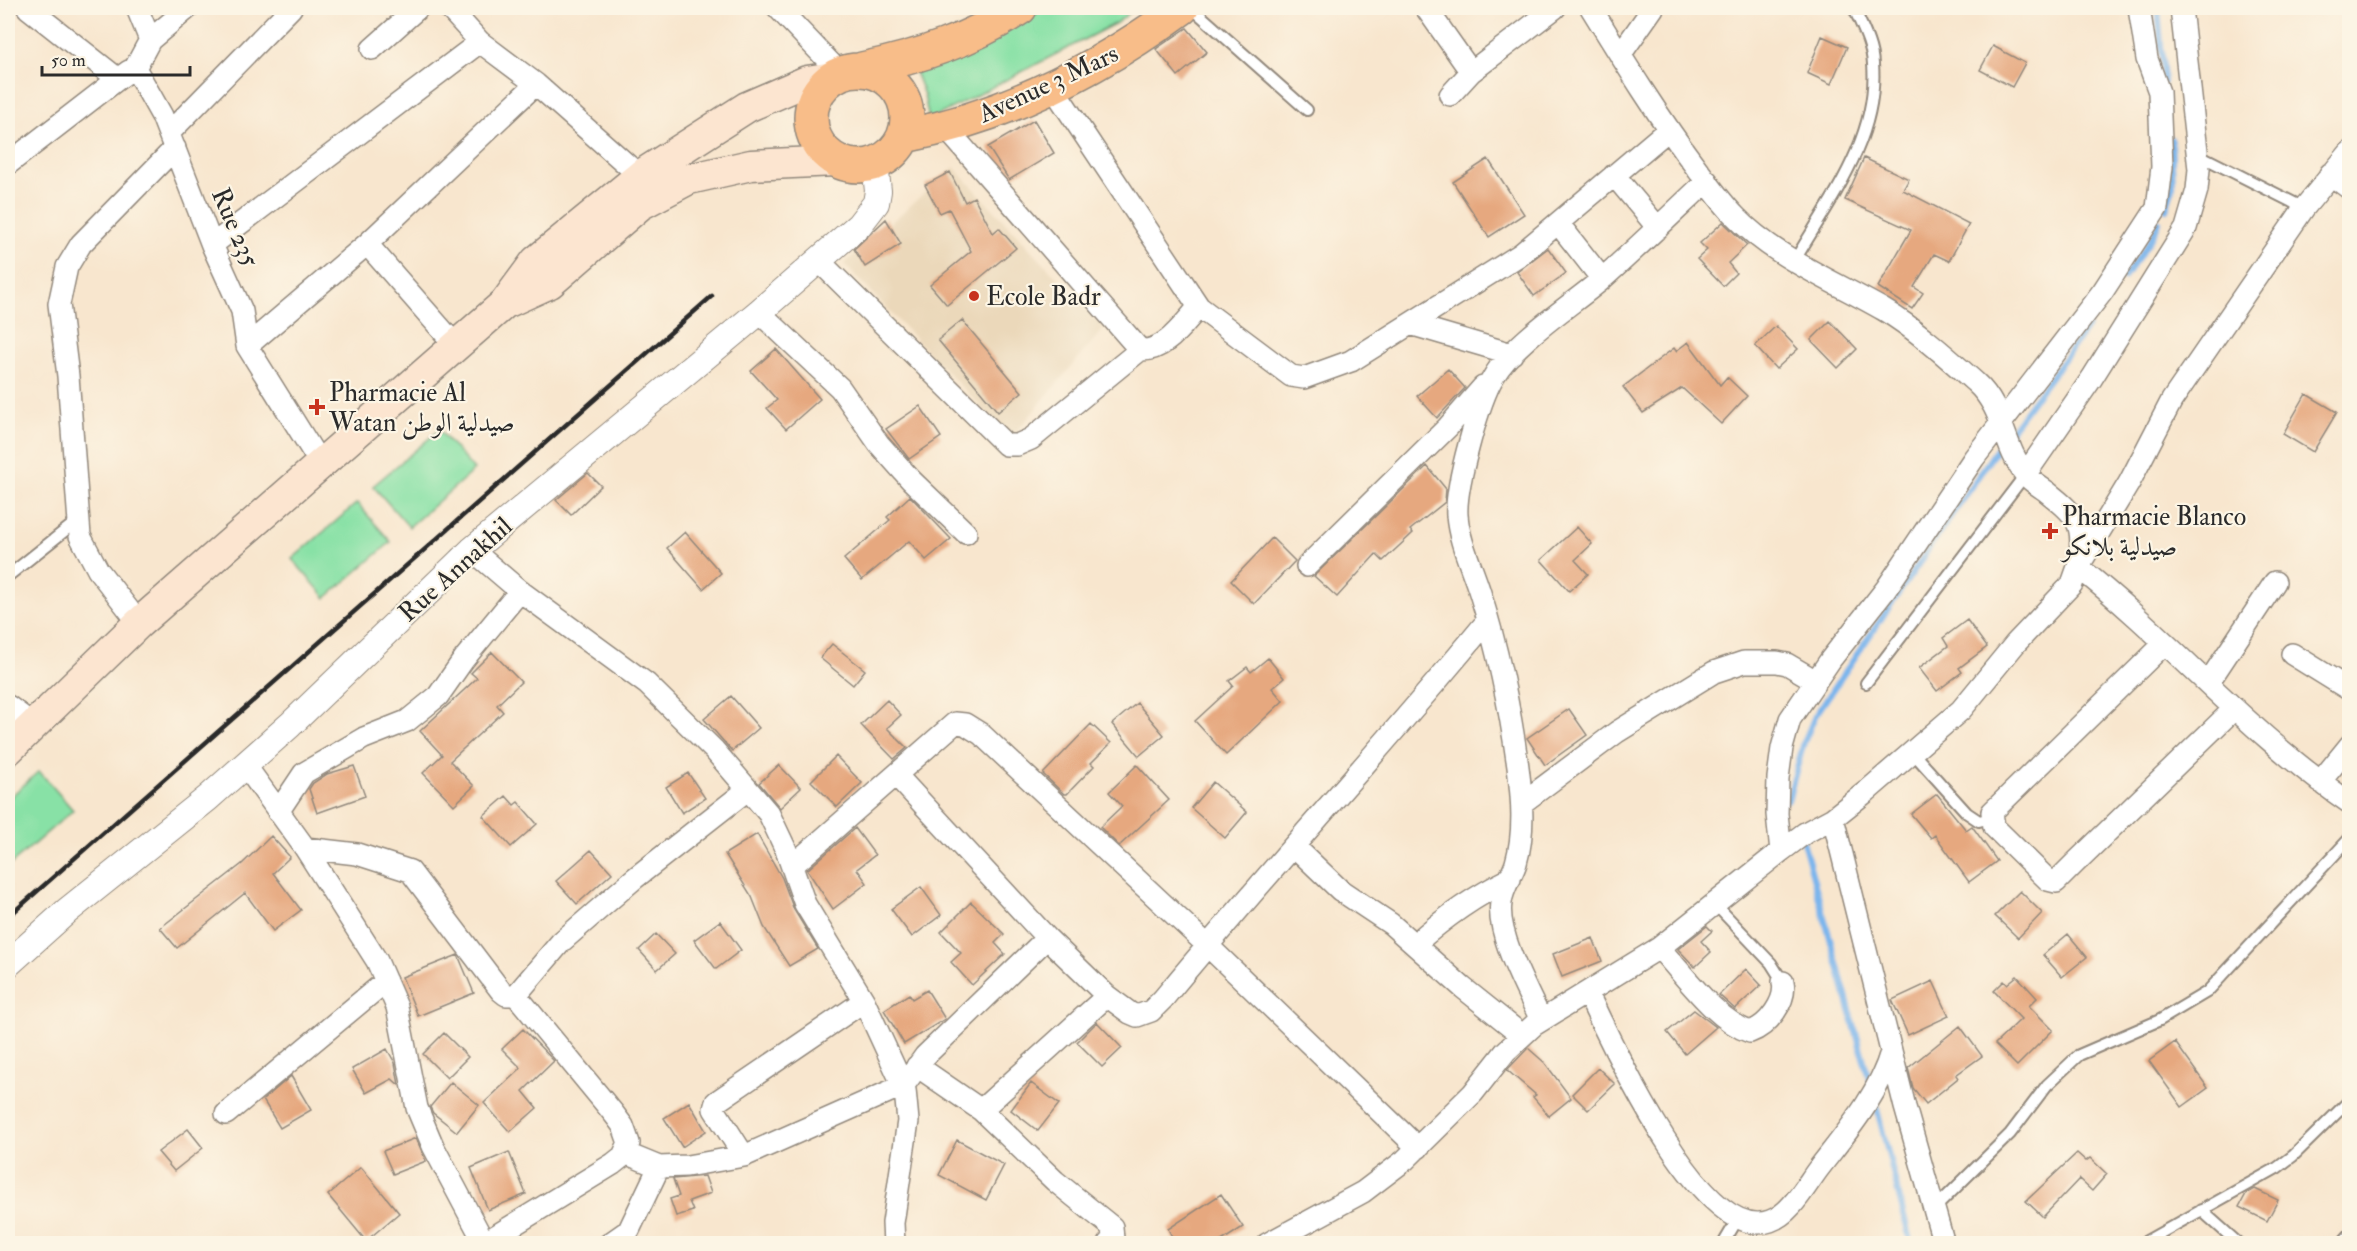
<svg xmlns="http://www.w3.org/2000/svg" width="2357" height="1251" font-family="'IM FELL Double Pica',Amiri,serif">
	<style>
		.built { fill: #ebd8ba }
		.green { fill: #88e1a6; stroke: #5a8668; stroke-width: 1.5 }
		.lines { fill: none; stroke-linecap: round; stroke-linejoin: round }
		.stream { stroke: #7bb5ec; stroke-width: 6 }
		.building { fill: #e6a87f }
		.service-casing { stroke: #92887c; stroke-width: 14 }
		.minor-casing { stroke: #92887c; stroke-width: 24 }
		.tertiary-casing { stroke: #92887c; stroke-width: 28 }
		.secondary-casing { stroke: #92887c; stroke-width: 33 }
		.primary-casing { stroke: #92887c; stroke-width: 36 }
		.service { stroke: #fff; stroke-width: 10 }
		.minor { stroke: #fff; stroke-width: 21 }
		.tertiary { stroke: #fff; stroke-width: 26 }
		.secondary { stroke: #fce5d0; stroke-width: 30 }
		.primary { stroke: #f8bd89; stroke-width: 33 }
		.rail { stroke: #2b2b2b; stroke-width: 4.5 }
		.poi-dot { fill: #c8321e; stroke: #fcf5e5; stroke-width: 2 }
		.labels { text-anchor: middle; stroke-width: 4.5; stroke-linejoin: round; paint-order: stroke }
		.street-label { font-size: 26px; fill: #2b2b2b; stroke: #fcf5e5 }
		.poi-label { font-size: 26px; fill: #2b2b2b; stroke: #fcf5e5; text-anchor: start }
	</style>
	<rect width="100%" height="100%" fill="#fcf5e5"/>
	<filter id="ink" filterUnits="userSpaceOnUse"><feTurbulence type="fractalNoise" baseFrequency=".0167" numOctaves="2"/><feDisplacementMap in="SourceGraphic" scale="12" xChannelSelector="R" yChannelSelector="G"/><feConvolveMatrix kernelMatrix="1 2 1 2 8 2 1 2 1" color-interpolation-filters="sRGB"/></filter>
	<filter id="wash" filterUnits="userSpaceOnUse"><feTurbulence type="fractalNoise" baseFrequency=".008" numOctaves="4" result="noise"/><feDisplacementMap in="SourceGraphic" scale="24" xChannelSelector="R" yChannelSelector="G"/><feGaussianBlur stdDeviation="1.35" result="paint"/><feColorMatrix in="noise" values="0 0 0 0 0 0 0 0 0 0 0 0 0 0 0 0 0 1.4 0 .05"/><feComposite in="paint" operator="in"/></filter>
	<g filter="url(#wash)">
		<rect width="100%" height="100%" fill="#f8e6ce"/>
		<path class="built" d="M954 167 1104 328 1011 438 844 264Z"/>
		<path class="green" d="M1034 8H1136L1116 23 929 120 924 95 914 69Z
			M439 430 474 470 409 527 373 486Z
			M357 503 391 542 326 598 292 559Z
			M39 771 73 810 10 865 8 862V799Z"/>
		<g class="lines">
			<path class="stream" d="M2158 8 2164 82
				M2166 209 2173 187 2171 139
				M2124 278 2147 245 2159 223
				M2010 432 2088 327
				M1788 800 1804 742 1815 716 2003 440
				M1803 841 1871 1086
				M1875 1101 1911 1244"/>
		</g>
		<g id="blocks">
			<path class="building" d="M1187 28 1207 52 1178 76 1156 49Z
				M1822 36 1847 47 1831 84 1807 73Z
				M1993 46 2025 63 2012 87 1980 70Z
				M1034 120 1054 153 1009 180 988 147Z
				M1864 158 1909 179 1903 190 1969 224 1949 261 1934 254 1914 287 1923 293 1912 309 1878 287 1911 230 1845 200Z
				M1488 159 1524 214 1489 237 1453 182Z
				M950 172 965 202 974 197 993 233 999 228 1016 248 947 305 930 285 971 251 949 209 940 213 925 185Z
				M886 219 901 244 865 267 854 249Z
				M1723 222 1747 245 1728 263 1736 273 1723 286 1697 259 1707 250 1700 243Z
				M1548 248 1566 273 1534 296 1517 272Z
				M962 320 1022 392 998 412 938 340Z
				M1830 321 1857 349 1838 368 1811 340Z
				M1776 326 1798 349 1776 369 1755 346Z
				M1688 342 1720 385 1727 377 1747 396 1721 424 1682 388 1643 413 1623 387 1674 348 1676 351Z
				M776 349 820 399 786 429 767 408 777 400 751 371Z
				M1448 369 1465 388 1437 418 1417 396Z
				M2306 394 2337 412 2313 452 2283 434Z
				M920 406 941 437 909 459 886 429Z
				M1427 466 1446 489 1445 502 1410 530 1413 533 1383 561 1376 554 1337 597 1314 576Z
				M588 473 601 486 571 515 556 500Z
				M910 496 951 539 926 560 909 541 862 580 844 559 890 520 887 517Z
				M1577 527 1592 544 1575 560 1588 574 1569 591 1541 560Z
				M685 532 721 573 703 589 667 548Z
				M1272 538 1295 561 1254 604 1231 581Z
				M1967 620 1987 647 1959 668 1962 672 1937 691 1919 668 1948 646 1943 638Z
				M832 644 865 670 853 685 820 658Z
				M492 652 521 682 497 705 503 712 450 761 474 786 454 805 423 773 442 755 420 731 477 678 471 673Z
				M1268 658 1284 678 1272 688 1283 701 1226 755 1195 721 1233 686 1229 681 1247 667 1251 672Z
				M731 696 759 728 732 751 704 719Z
				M887 700 901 715 887 728 907 748 894 759 861 725Z
				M1137 703 1164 735 1139 756 1112 724Z
				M1569 709 1587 735 1545 765 1527 738Z
				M1091 724 1111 743 1091 763 1094 766 1067 794H1064L1043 774Z
				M836 756 862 783 837 807 811 781Z
				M779 765 801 788 780 808 759 783Z
				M1137 765 1169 800 1119 846 1100 827 1122 806 1109 792Z
				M354 766 365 796 317 813 309 789 313 783 327 774Z
				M688 773 705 798 682 813 666 787Z
				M1213 782 1247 812 1225 838 1191 808Z
				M1937 794 1966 830 1972 826 1997 861 1969 882 1935 835 1931 838 1911 814Z
				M506 796 514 805 518 802 537 824 511 847 483 816Z
				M855 828 875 855 857 869 867 883 833 909 807 870Z
				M757 834 782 878 794 910 818 949 789 966 764 927 752 897 725 854Z
				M271 836 290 857 273 873 301 910 273 931 245 893 177 948 160 928 242 864Z
				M591 850 612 873 577 904 556 881Z
				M921 887 941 915 912 937 891 909Z
				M2020 891 2042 913 2018 938 1995 916Z
				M971 902 1004 934 995 943 1005 954 972 985 951 962 961 953 941 932Z
				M720 921 741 950 716 969 694 940Z
				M1707 926 1712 931 1701 941 1711 952 1695 967 1678 949Z
				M656 934 675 954 657 970 639 950Z
				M2068 934 2087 957 2062 977 2043 955Z
				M1593 938 1602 961 1562 977 1553 954Z
				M458 955 474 993 418 1016 402 977Z
				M1746 969 1761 985 1735 1009 1719 995Z
				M2017 976 2037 998 2029 1006 2053 1030 2017 1066 1995 1044 2021 1019 1994 991 2004 981 2007 984Z
				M1933 981 1949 1016 1908 1035 1892 1000Z
				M927 990 945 1019 904 1044 884 1010 909 994 912 999Z
				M1694 1010 1716 1027 1685 1054 1667 1032Z
				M1097 1022 1122 1048 1102 1067 1077 1042Z
				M1960 1026 1982 1056 1956 1075 1958 1078 1926 1104 1913 1088 1908 1068Z
				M523 1029 554 1061 523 1091 537 1108 510 1132 484 1103 521 1068 502 1049Z
				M444 1033 468 1057 447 1078 423 1054Z
				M2175 1042 2208 1088 2182 1107 2149 1061Z
				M1528 1048 1545 1063 1571 1098 1549 1116 1533 1097 1536 1095 1507 1070Z
				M387 1049 395 1063 399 1085 392 1079 366 1093 352 1069Z
				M1598 1068 1615 1084 1588 1110 1572 1094Z
				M291 1076 311 1110 280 1128 263 1100Z
				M451 1082 479 1105 457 1132 433 1113 430 1107Z
				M1031 1083 1059 1104 1038 1131 1011 1110Z
				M689 1102 706 1131 682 1147 664 1118Z
				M188 1129 203 1148 174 1171 158 1152Z
				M416 1138 426 1161 393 1174 383 1151Z
				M957 1140 1004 1165 986 1200 939 1175Z
				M509 1152 526 1194 488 1210 471 1168Z
				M2077 1153 2086 1161 2090 1158 2107 1174 2092 1191 2079 1179 2043 1217 2026 1201Z
				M361 1167 399 1213 366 1241 328 1195Z
				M705 1176 711 1193 689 1201 693 1211 676 1216 670 1199 679 1196 673 1179Z
				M2255 1189 2278 1200 2267 1221 2239 1207 2246 1194Z
				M1221 1194 1243 1227 1217 1244H1176L1168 1229Z"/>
		</g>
	</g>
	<g filter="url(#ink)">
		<use href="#blocks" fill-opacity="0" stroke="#92887c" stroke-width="1.5"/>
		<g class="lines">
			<g class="service-casing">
				<path id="service" d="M1192 8 1307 110
					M2197 154 2304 208
					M1795 260C1830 200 1879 137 1873 64 1872 44 1861 25 1854 8
					M8 576 77 521
					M1866 683 2025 475
					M1913 753 1967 813 1979 821 1991 818
					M1715 904 1771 963 1783 982
					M1934 1209 2010 1134 2047 1085 2079 1055 2160 1020 2207 992 2350 838
					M2201 1210 2239 1244
					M1723 1244 1739 1217
					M2141 1244 2277 1168 2293 1156 2350 1100
					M2341 1244 2350 1234"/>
			</g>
			<g class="minor-casing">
				<path id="minor" d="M28 8 118 79 129 71
					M137 8 150 40 135 68 162 116 212 245 242 311 247 346 320 463
					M449 8 480 42 536 84 650 185
					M778 8 840 73
					M1426 8 1471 72
					M1591 8C1625 63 1659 118 1698 170 1710 186 1721 202 1735 216 1775 258 1834 281 1884 310 1916 329 1948 358 1976 383 2004 408 2003 446 2025 474 2030 481 2039 486 2046 491 2080 518 2085 524 2078 567 2172 641 2250 735 2350 803
					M150 40 188 8
					M372 49 418 8
					M1620 55 1653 8
					M1052 86 1199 307 1291 376 1304 378 1351 361 1521 254 1668 130
					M1450 95 1471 72 1555 8
					M946 128 1140 350C1165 352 1183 324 1199 307
					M169 133 291 8
					M8 164 118 79
					M2330 174 2350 189
					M1614 175 1658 228
					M1558 223 1602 279
					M367 244 457 347
					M212 245 480 42
					M818 260 1006 445H1017L1031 439 1140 350
					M759 312 840 388 879 444 911 480 966 533
					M1410 324 1512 354
					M247 346 367 244 536 84
					M2025 475 2092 378 2186 228 2197 190 2199 169 2181 8
					M472 550 520 591 647 684 714 750 769 814 786 850 805 904 864 1001 905 1090 908 1121 893 1223 894 1244
					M1307 566 1448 427 1483 387
					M139 623 98 570 80 536 68 376 59 304 67 267 81 244 175 148
					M2165 643 1992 812 1994 827 2048 880 2056 882 2075 863 2234 709
					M2292 654 2350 690
					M2208 683 2275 582
					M8 706 35 726
					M245 765 305 848 377 961 397 1007 417 1108 433 1146 485 1244
					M897 776 1047 938 1107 996 1130 1013 1137 1016 1151 1011 1163 999C1269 870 1382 749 1488 620
					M2320 782 2350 745
					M1522 803 1617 732 1714 672 1744 662H1777L1787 664 1816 681
					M278 812 304 773 364 738 407 721 438 696 464 659 520 591
					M1833 818 1905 1107 1944 1244
					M1294 846 1340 890 1391 924 1462 987 1522 1035
					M305 848 357 854 410 871 501 991 506 995H516L561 942 635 878 746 791
					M1781 851 1777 814 1778 778 1782 748 1790 719 1831 659 1886 589 1974 458 2103 291 2157 208 2162 167 2159 92 2147 59 2139 8
					M792 866 955 723 965 724 981 734 1207 945 1418 1148
					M1415 944C1445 917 1473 897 1510 879
					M1659 948C1685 975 1715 1020 1750 1032 1768 1026 1787 1001 1783 982
					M1588 994C1611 1042 1702 1245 1770 1221 1791 1214 1806 1185 1819 1168 1845 1134 1879 1095 1891 1052
					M1541 1020C1528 992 1496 934 1501 903 1502 889 1512 876 1516 863 1525 832 1522 798 1518 767 1510 708 1498 650 1480 593 1472 567 1459 542 1457 515 1455 487 1479 400 1494 376 1514 342 1570 306 1601 280 1637 248 1672 214 1707 181
					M917 1066 981 1110 1055 1181 1112 1227 1113 1239 1108 1244
					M981 1110 1107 996
					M226 1114 386 981
					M625 1153 659 1167 687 1166 744 1156 904 1085 925 1056 1047 938
					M744 1156 714 1109 716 1102 864 1001
					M484 1243 613 1164 623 1156 629 1143 623 1126 614 1114 516 995
					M609 1244 629 1230 659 1167
					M1267 1244 1363 1192 1405 1160 1473 1093 1506 1051 1534 1025 1659 948 1781 851 1805 833 1833 818 1867 791 1961 710 2015 644 2072 584 2078 567 2129 483 2172 400 2304 208 2350 152"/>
			</g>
			<g class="tertiary-casing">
				<path id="tertiary" d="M8 964 67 911 208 798 290 725 472 550 759 312 859 225 876 203 878 191 875 164"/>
			</g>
			<g class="secondary-casing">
				<path id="secondary" d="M508 302 550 283 640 205 689 179 751 165 836 161
					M8 750 139 623 505 303 536 261 641 175 747 107 807 81 833 77"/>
			</g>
			<g class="primary-casing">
				<path id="primary" d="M862 69C919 57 971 40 1020 8
					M811 118a48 48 0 1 1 96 0a48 48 0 1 1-96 0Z
					M904 136C1005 117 1100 68 1182 8"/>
			</g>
			<use href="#service" class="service"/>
			<use href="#minor" class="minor"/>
			<use href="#tertiary" class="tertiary"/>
			<use href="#secondary" class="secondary"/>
			<use href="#primary" class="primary"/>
			<path class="rail" d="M8 917 712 296"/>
		</g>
	</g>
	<g class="poi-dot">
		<circle cx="974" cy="296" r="6"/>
		<path d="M314 398h6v6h6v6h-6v6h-6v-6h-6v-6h6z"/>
		<path d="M2047 522h6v6h6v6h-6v6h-6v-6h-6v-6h6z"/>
	</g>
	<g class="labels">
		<g class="street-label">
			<text transform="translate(1048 83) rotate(-25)" y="9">Avenue 3 Mars</text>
			<text transform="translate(236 227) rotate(67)" y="9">Rue 235</text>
			<text transform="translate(455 569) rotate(-42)" y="9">Rue Annakhil</text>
		</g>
		<g class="poi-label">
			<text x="986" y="305">Ecole Badr</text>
			<text x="329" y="401">Pharmacie Al<tspan x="329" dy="30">Watan صيدلية الوطن</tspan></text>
			<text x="2062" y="525">Pharmacie Blanco<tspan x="2062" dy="30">صيدلية بلانكو</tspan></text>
		</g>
	</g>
	<rect width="2357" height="1251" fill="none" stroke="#fcf5e5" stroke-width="30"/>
	<path d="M42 66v9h148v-9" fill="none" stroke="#2b2b2b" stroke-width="3"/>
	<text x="51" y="66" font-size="18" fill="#2b2b2b" stroke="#fcf5e5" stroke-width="4.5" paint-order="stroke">50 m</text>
</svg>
